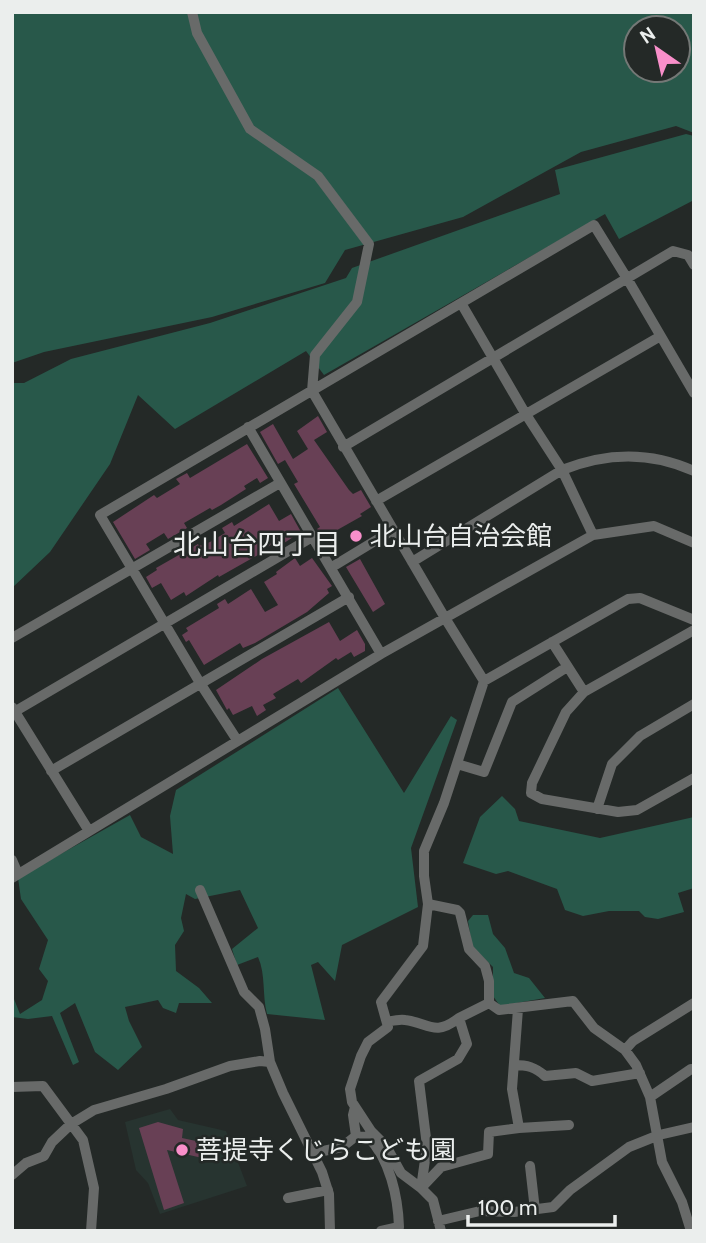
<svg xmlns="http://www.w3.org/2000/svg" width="706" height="1243" font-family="Cabin,'Noto Sans JP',sans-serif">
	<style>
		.built { fill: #273430 }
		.green { fill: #28584a; fill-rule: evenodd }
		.building { fill: #684055 }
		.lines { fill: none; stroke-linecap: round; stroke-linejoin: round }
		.minor { stroke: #686a69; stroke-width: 10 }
		.poi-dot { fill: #f98fca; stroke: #242927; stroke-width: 2.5 }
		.labels { text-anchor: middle; stroke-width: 5; stroke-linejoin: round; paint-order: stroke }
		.poi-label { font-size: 26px; fill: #ebeeed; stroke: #242927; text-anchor: start }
		.neighbourhood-label { font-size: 28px; fill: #ebeeed; stroke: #242927 }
	</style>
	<rect width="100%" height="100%" fill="#242927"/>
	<path class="built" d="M170 1109 178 1120 226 1131 247 1186 160 1214 148 1183 136 1170 125 1122Z"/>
	<path class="green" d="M12 12H694V133L676 126 581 152 463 217 345 250 325 283 212 317 44 352 12 363ZM636 28H678V70H636Z
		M686 134 694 136V200L619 239 605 214 324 375 306 351 175 429 138 395 110 464 50 552 12 588V383H24L71 359 210 323 346 278 352 268 560 194 555 170Z
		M338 688 404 793 451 716 457 720 411 848 418 907 342 945 335 981 318 962 311 965 325 1020 267 1014C262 995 266 975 258 957L237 965 232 949 258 928 240 890 195 899 186 894 181 918 184 931 175 945 176 971 199 988 212 1003H179L176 1013 163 1008 158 1000 125 1007 129 1021 142 1047 118 1070 95 1052 75 1003 60 1013 79 1062 73 1065 52 1016 28 1019 12 1017V994L20 1014 42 1000 48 981 39 969 48 940 21 899 18 878 130 815 141 837 173 854 170 816 176 790Z
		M502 796 515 809 519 821 600 838 694 817V888L678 893 684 912 658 919 645 917 639 911H609L583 916 565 910 557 889 508 871 496 874 463 863 480 817Z
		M473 915H488L493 934 505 948 514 973 529 978 545 998 500 1006 493 996V967L472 946 468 921Z"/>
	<path class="building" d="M318 416 327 432 314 440 349 490 353 494 361 490 371 507 360 514 362 516 323 538 317 529 320 527 294 484 298 482 285 460 278 464 260 432 273 424 293 459 308 449 297 431Z
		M247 444 268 478 260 483 257 478 244 486 246 489 221 505 212 510 210 508 184 523 187 528 168 539 164 533 146 544 150 550 135 559 113 522 154 495 157 498 180 484 176 479 187 473 190 478Z
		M269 504 279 521 291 514 301 532 281 545 279 540 264 549 265 551 219 577 218 575 186 596 184 592 171 600 161 583 152 588 146 577 157 570 156 568 198 544 199 546 210 542 225 533 222 528 232 522 234 526Z
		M295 558 300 566 312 558 332 586 327 589 329 593 307 612 255 643 243 648 240 643 204 665 189 640 186 642 182 635 188 631 186 628 219 608 217 604 225 599 228 604 251 589 265 612 278 605 264 582 277 574 276 572Z
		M360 559 385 604 373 612 346 567Z
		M329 622 340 641 357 630 365 644V651L354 657 351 652 338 660 336 658 301 683 298 679 273 694 276 698 263 705 266 710 257 716 252 706 233 715 229 708 227 710 216 690 262 659Z
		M158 1122 183 1129 182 1138 210 1144 207 1159 167 1150 184 1203 164 1210 139 1128Z"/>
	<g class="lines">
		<path class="minor" d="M192 12 197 33 250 129 318 176 369 244 357 302 315 355 312 391 445 618 484 681
			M461 303 525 413 562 470 593 535
			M248 427 381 654
			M343 447 673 251 688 255 694 265
			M376 501 659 337
			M412 562 562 470C607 452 650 451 694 471
			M332 567 393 530
			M694 630 584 692 566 712 532 783 531 793 542 799 618 812 637 810 694 778
			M12 638 280 483
			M552 642 584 692
			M12 707 89 831
			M14 712 314 536
			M237 740 200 683 100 515 594 225 628 280 694 393
			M457 764 484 772 512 702 567 667
			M51 771 349 597
			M597 809 612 764 640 736 694 704
			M12 860 18 874
			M12 878 381 654 593 535 654 526 694 543
			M200 890 244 992 259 1007 265 1029 270 1062
			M428 904 457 910 460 913 469 949 485 966 489 981V1003
			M518 1009 512 1089 519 1128
			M387 1022C392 1021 399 1019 405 1020 429 1023 434 1037 459 1018
			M514 1065C527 1065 535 1067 545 1076L576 1073 592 1081 640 1073
			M12 1087 43 1086 83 1140 94 1188 91 1231
			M650 1097 691 1069
			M356 1136 368 1137C390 1159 398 1197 399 1227L381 1231
			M314 1153 342 1147 356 1136 353 1115 355 1107
			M530 1166 535 1210
			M12 1175 26 1163 44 1156 52 1142 71 1124 94 1110 166 1089 230 1066 260 1061 270 1062 283 1093 322 1172 329 1194 330 1231
			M422 1187 441 1167 488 1154 489 1132 519 1128 569 1125
			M421 1188 427 1146 419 1081 458 1059 467 1044 459 1018 489 1003 499 1010 573 1001 594 1028 625 1050
			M288 1198 328 1190
			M438 1221 480 1211 514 1212 553 1207 570 1190 629 1147 659 1135 694 1127
			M441 1231 433 1200 421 1188 401 1173 386 1146 371 1131 352 1102 350 1089 361 1056 368 1042 388 1027 381 1002 423 946 428 904 424 876V851L444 803 484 681 628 599 640 598 694 620
			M691 1231 682 1202 662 1162 650 1097 636 1065 625 1050 633 1041 694 1003"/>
	</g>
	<g class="poi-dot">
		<circle cx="356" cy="536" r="7"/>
		<circle cx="182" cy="1150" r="7"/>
	</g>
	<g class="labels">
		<g class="poi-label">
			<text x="370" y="545">北山台自治会館</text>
			<text x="196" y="1159">菩提寺くじらこども園</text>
		</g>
		<g class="neighbourhood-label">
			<text x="257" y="554">北山台四丁目</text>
		</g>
	</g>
	<rect width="706" height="1243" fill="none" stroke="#ebeeed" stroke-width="28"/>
	<g transform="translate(657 49) rotate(326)"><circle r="33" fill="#242927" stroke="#747876" stroke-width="2"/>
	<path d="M0-5L12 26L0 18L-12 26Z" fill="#f98fca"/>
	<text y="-10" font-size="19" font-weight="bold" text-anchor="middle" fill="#ebeeed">N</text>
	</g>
	<path d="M468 1215v10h147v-10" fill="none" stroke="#ebeeed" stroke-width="3.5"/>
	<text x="478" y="1215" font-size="21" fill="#ebeeed" stroke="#242927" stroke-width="5" paint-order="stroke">100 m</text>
</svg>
